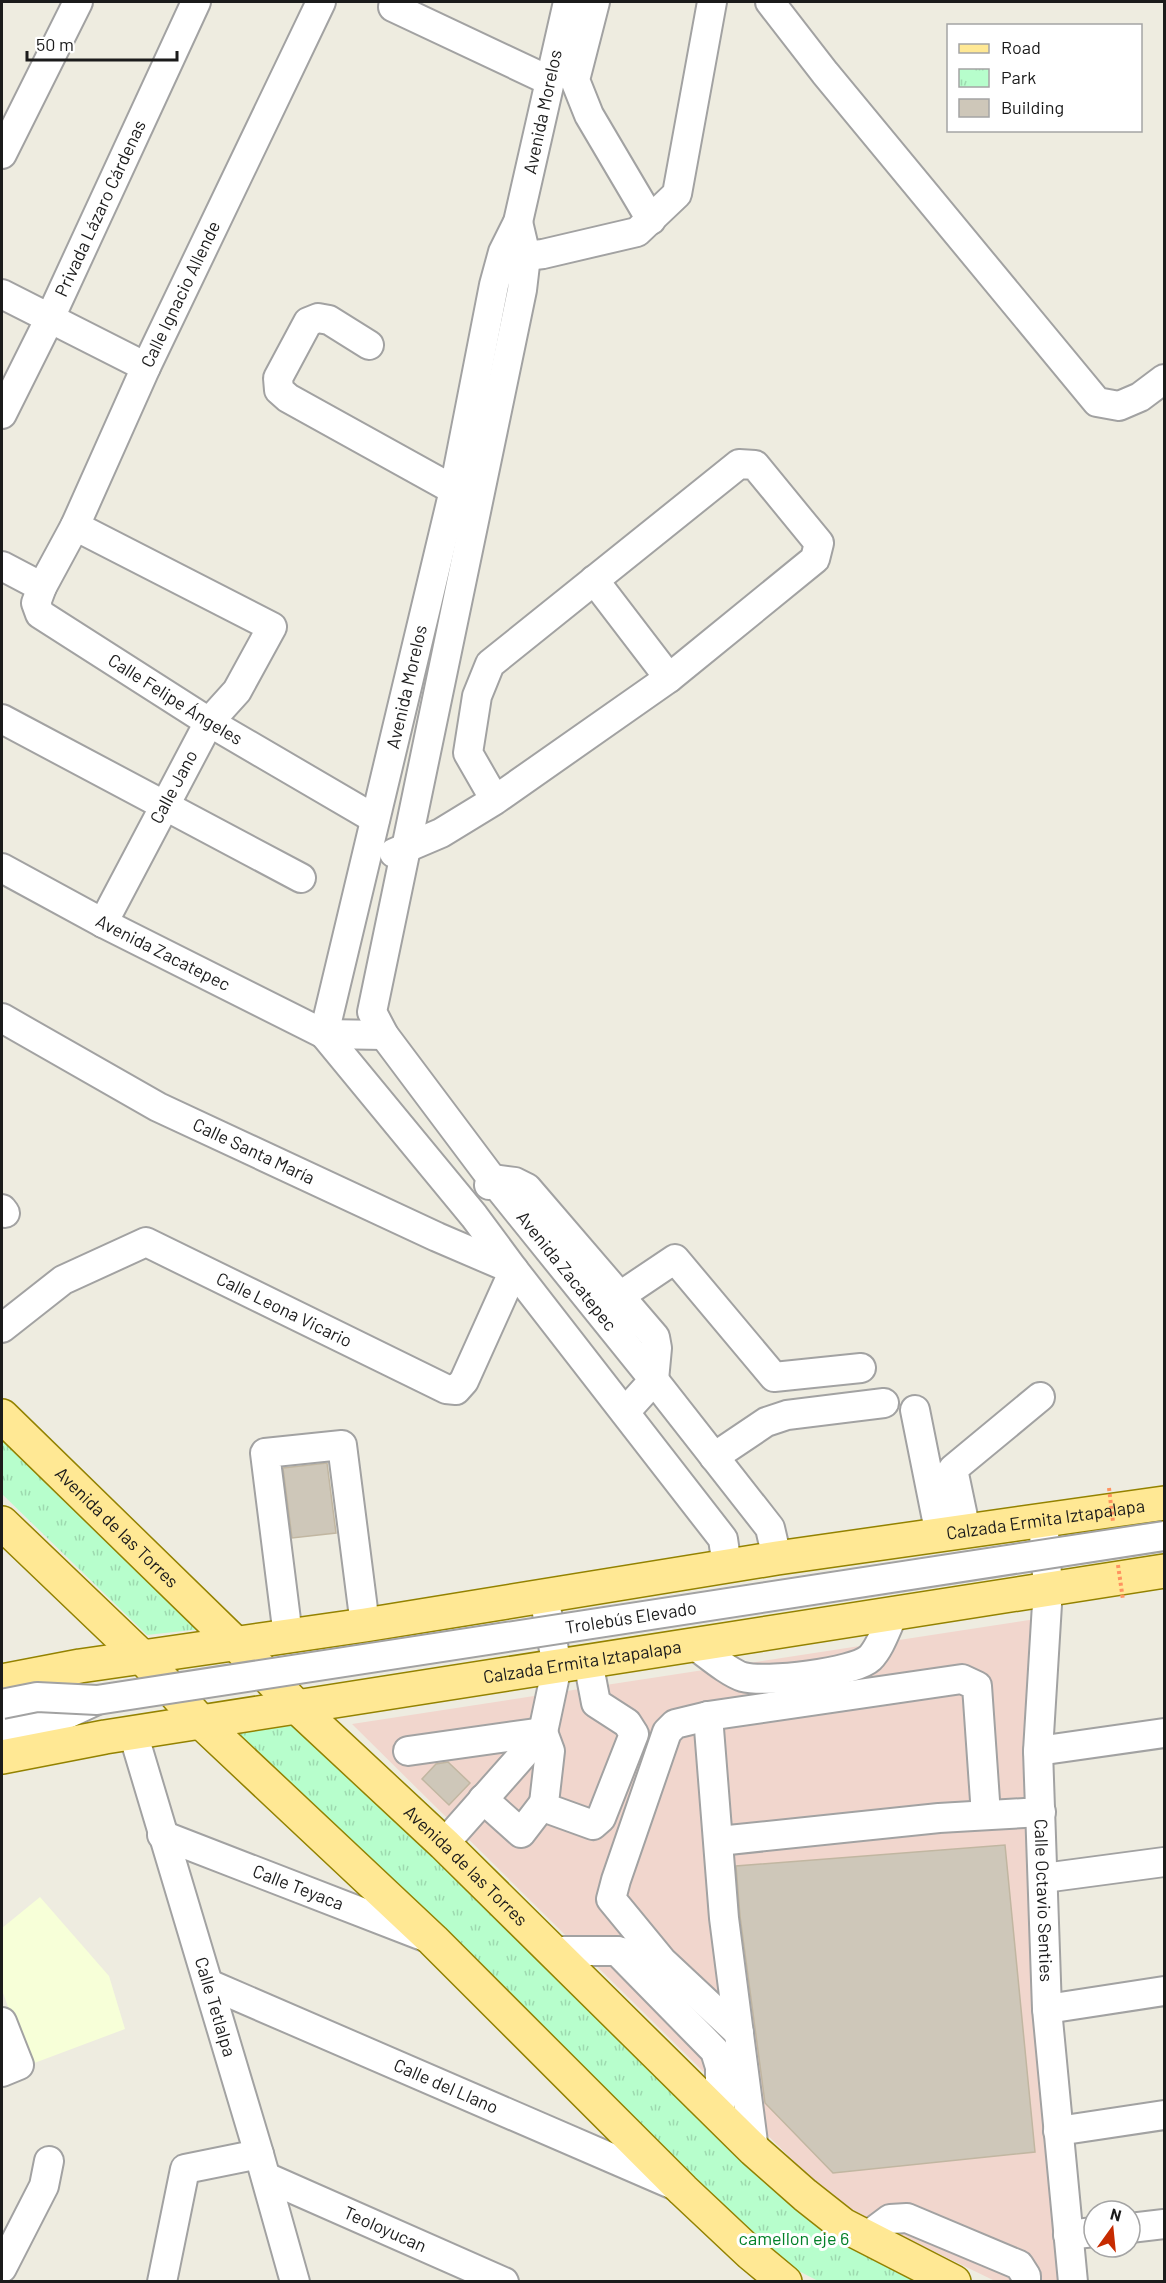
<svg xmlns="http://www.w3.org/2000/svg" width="1166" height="2283" font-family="Barlow,sans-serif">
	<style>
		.commercial { fill: #f1d6cd }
		.education { fill: #f7ffd8 }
		.park { fill: url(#park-tufts) }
		.building { fill: #cec7b9; stroke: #c1b6a1; stroke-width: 1.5 }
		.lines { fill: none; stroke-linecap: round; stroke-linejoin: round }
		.minor-casing { stroke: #a2a2a2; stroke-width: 32 }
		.major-casing { stroke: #938200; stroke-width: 36 }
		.minor { stroke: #fff; stroke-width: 28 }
		.major { stroke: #ffe894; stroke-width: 33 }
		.minor-bridge-casing { stroke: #a2a2a2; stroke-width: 32; stroke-linecap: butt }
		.path-bridge { stroke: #ff9360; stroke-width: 4; stroke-dasharray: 3 3; stroke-linecap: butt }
		.minor-bridge { stroke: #fff; stroke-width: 28 }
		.labels { text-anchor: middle; stroke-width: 6; stroke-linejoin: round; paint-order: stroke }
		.street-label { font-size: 18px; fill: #1b1b1b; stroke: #fff }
		.park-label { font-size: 18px; fill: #028128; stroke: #fff }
	</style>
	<defs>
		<pattern id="park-tufts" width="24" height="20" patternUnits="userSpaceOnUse" patternTransform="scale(1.5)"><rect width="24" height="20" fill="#b7fecc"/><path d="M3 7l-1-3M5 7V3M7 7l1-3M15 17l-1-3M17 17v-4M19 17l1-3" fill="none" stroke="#9dd9af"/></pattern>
	</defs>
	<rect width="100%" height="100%" fill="#eeece0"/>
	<path class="commercial" d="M1036 1619 1061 2281H995L838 2205 352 1724Z"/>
	<path class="education" d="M40 1897 109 1976 125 2029 29 2065 2 1990V1928Z"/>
	<path class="park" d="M2 1437 201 1629 147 1635 2 1494Z
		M298 1725 812 2219 936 2281H818L776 2259 231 1733Z"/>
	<path class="building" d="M327 1463 336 1533 292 1538 283 1468Z
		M448 1762 470 1783 449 1805 422 1779 436 1764Z
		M1005 1845 1035 2152 833 2173 765 2103 740 1916 736 1866Z"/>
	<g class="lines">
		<g class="minor-casing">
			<g id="minor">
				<path d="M568 2 518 222 503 252 494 285 454 490 324 1034 474 1216 514 1270 723 1539 727 1566"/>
				<path d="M595 2 575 80 589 115 651 220"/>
				<path d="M770 2 825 73 1097 402 1119 406 1140 397 1164 379"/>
				<path d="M393 7 550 81"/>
				<path d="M2 154 78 2"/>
				<path id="s1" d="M518 222 526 256 522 290 372 1012 384 1035 492 1179 654 1380 770 1528 777 1558"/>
				<path d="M508 253 526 256 543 254 637 232 677 194 712 2"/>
				<path d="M2 294 146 367"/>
				<path d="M369 345 329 320 318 318 308 322 278 378 279 390 288 398 454 490"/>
				<path id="s2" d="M2 414 50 318 196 2"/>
				<path d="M75 526 272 627 237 691 209 722 103 923"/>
				<path id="s3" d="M2 566 42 587 36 603 40 614 209 722 375 819"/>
				<path d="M594 580 669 678"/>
				<path id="s4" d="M42 587 75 526 146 367 321 2"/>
				<path d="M2 719 301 878"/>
				<path d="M394 853 441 833 495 800 669 678 815 559 819 543 755 465 739 464 490 664 477 696 468 753 495 800"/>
				<path id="s5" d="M2 868 103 923 324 1034 384 1035"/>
				<path id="s6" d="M2 1018 158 1107 437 1237 514 1270 464 1381 456 1390 446 1389 146 1242 63 1280 2 1328"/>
				<path d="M489 1185 492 1179 515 1182 527 1188 655 1337 657 1348 654 1380 625 1412"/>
				<path d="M2 1209 5 1213"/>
				<path d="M620 1296 675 1259 774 1377 861 1368"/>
				<path d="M915 1410 940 1535"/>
				<path d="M714 1457 766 1422 787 1415 884 1403"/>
				<path id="s7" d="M1043 1520 1048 1588 1038 1751 1047 2009 1073 2282"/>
				<path d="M966 1531 953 1469 1040 1397"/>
				<path d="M288 1636 265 1453 342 1445 365 1625"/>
				<path d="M693 1644C706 1653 729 1673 743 1677 765 1683 854 1673 870 1658 881 1647 887 1626 894 1613"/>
				<path d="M708 1716 724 1918 754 2150"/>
				<path d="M2 1731 50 1722 97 1700"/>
				<path id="s8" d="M133 1733 259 2154 295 2282"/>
				<path d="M408 1751 543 1732 550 1751 544 1803 546 1808 593 1825 601 1818 634 1734 627 1723 596 1703 588 1661"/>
				<path d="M1038 1751 1164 1733"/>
				<path d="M483 1799 521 1833 544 1803"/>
				<path id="s9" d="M162 1835 428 1938"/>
				<path d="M719 1841 939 1818 1041 1812"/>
				<path d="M444 1844 543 1732 557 1666 544 1597"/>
				<path d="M1044 1878 1164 1862"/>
				<path d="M552 1951H617L634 1955"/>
				<path d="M617 1951 715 2051 720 2067V2116"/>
				<path id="s10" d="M209 1984 676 2186"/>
				<path d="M1047 2009 1164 1991"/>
				<path d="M2 2022 19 2065 2 2072"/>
				<path d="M739 2033 662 1961 611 1899 616 1880 667 1732 675 1724 708 1716 962 1679 977 1686 986 1815"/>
				<path d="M1058 2131 1164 2115"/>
				<path id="s11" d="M266 2177 504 2282"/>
				<path d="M1130 2228 1164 2224"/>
				<path d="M1068 2235 1094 2232"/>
				<path d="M866 2237 890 2219 907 2218 1019 2265 1026 2276V2282"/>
				<path d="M2 2268 44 2186 49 2161"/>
				<path d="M162 2282 185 2169 259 2154"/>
			</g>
		</g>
		<g class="major-casing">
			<g id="major">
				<path id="s12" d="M2 1416 236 1644 297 1707 444 1844 754 2150 805 2195 843 2225 954 2282"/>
				<path d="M2 1523 142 1657 201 1722 433 1940 683 2190 750 2253 785 2282"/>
				<path id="s13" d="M2 1681 80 1666 365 1625 777 1558 1164 1503"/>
				<path id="s14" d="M2 1757 105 1737 1164 1571"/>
			</g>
		</g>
		<use href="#minor" class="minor"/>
		<use href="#major" class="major"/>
		<g class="minor-bridge-casing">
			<g id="minor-bridge">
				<path id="s15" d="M2 1704 37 1697 97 1700 1164 1536"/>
			</g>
		</g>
		<path class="path-bridge" d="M1109 1488 1113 1522
			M1118 1565 1123 1600"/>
		<use href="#minor-bridge" class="minor-bridge"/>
	</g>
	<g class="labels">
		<g class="street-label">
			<text transform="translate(543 112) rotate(-78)" y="6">Avenida Morelos</text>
			<text dy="6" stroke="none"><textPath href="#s2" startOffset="228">Privada Lázaro Cárdenas</textPath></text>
			<text dy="6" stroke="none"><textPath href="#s4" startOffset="324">Calle Ignacio Allende</textPath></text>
			<text transform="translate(407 687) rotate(-77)" y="6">Avenida Morelos</text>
			<text dy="6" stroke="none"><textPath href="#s3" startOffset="234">Calle Felipe Ángeles</textPath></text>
			<text transform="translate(174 787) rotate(-62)" y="6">Calle Jano</text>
			<text dy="6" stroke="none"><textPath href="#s5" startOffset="182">Avenida Zacatepec</textPath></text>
			<text dy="6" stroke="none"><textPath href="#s6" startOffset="285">Calle Santa María</textPath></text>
			<text dy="6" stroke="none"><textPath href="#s1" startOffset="1131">Avenida Zacatepec</textPath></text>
			<text transform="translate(284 1310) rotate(26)" y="6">Calle Leona Vicario</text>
			<text dy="6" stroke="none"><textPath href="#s13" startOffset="1056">Calzada Ermita Iztapalapa</textPath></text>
			<text dy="6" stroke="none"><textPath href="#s12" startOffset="160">Avenida de las Torres</textPath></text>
			<text dy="6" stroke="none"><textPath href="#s15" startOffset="636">Trolebús Elevado</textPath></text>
			<text dy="6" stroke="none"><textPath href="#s14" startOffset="588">Calzada Ermita Iztapalapa</textPath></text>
			<text dy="6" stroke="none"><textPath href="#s12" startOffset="646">Avenida de las Torres</textPath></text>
			<text dy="6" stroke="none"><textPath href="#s9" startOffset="146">Calle Teyaca</textPath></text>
			<text dy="6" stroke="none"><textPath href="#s7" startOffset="381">Calle Octavio Senties</textPath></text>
			<text dy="6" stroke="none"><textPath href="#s8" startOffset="286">Calle Tetlalpa</textPath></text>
			<text dy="6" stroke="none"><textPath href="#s10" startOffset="258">Calle del Llano</textPath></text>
			<text dy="6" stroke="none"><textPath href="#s11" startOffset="130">Teoloyucan</textPath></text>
		</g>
		<g class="park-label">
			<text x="794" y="2245">camellon eje 6</text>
		</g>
	</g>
	<rect width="1166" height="2283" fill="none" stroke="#1b1b1b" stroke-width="6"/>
	<rect x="947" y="24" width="195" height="108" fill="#ffffff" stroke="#a4a4a4" stroke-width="1.5"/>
	<rect x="959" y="44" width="30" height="9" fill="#ffe894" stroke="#a4a4a4" stroke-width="1.5"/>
	<text x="1001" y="54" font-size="18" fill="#1b1b1b">Road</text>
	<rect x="959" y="69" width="30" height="18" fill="url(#park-tufts)" stroke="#a4a4a4" stroke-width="1.5"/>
	<text x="1001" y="84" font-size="18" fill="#1b1b1b">Park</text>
	<rect x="959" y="99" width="30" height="18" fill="#cec7b9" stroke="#a4a4a4" stroke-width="1.5"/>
	<text x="1001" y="114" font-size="18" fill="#1b1b1b">Building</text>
	<g transform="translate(1112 2229) rotate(15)"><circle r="28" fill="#ffffff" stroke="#a4a4a4" stroke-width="1.5"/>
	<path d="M0-4.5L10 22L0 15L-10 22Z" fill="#c72b00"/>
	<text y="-9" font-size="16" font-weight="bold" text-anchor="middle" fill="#1b1b1b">N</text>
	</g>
	<path d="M27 51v9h150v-9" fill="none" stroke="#1b1b1b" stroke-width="3"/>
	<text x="36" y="51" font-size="18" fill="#1b1b1b" stroke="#ffffff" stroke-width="4.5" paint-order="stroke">50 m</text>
</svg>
